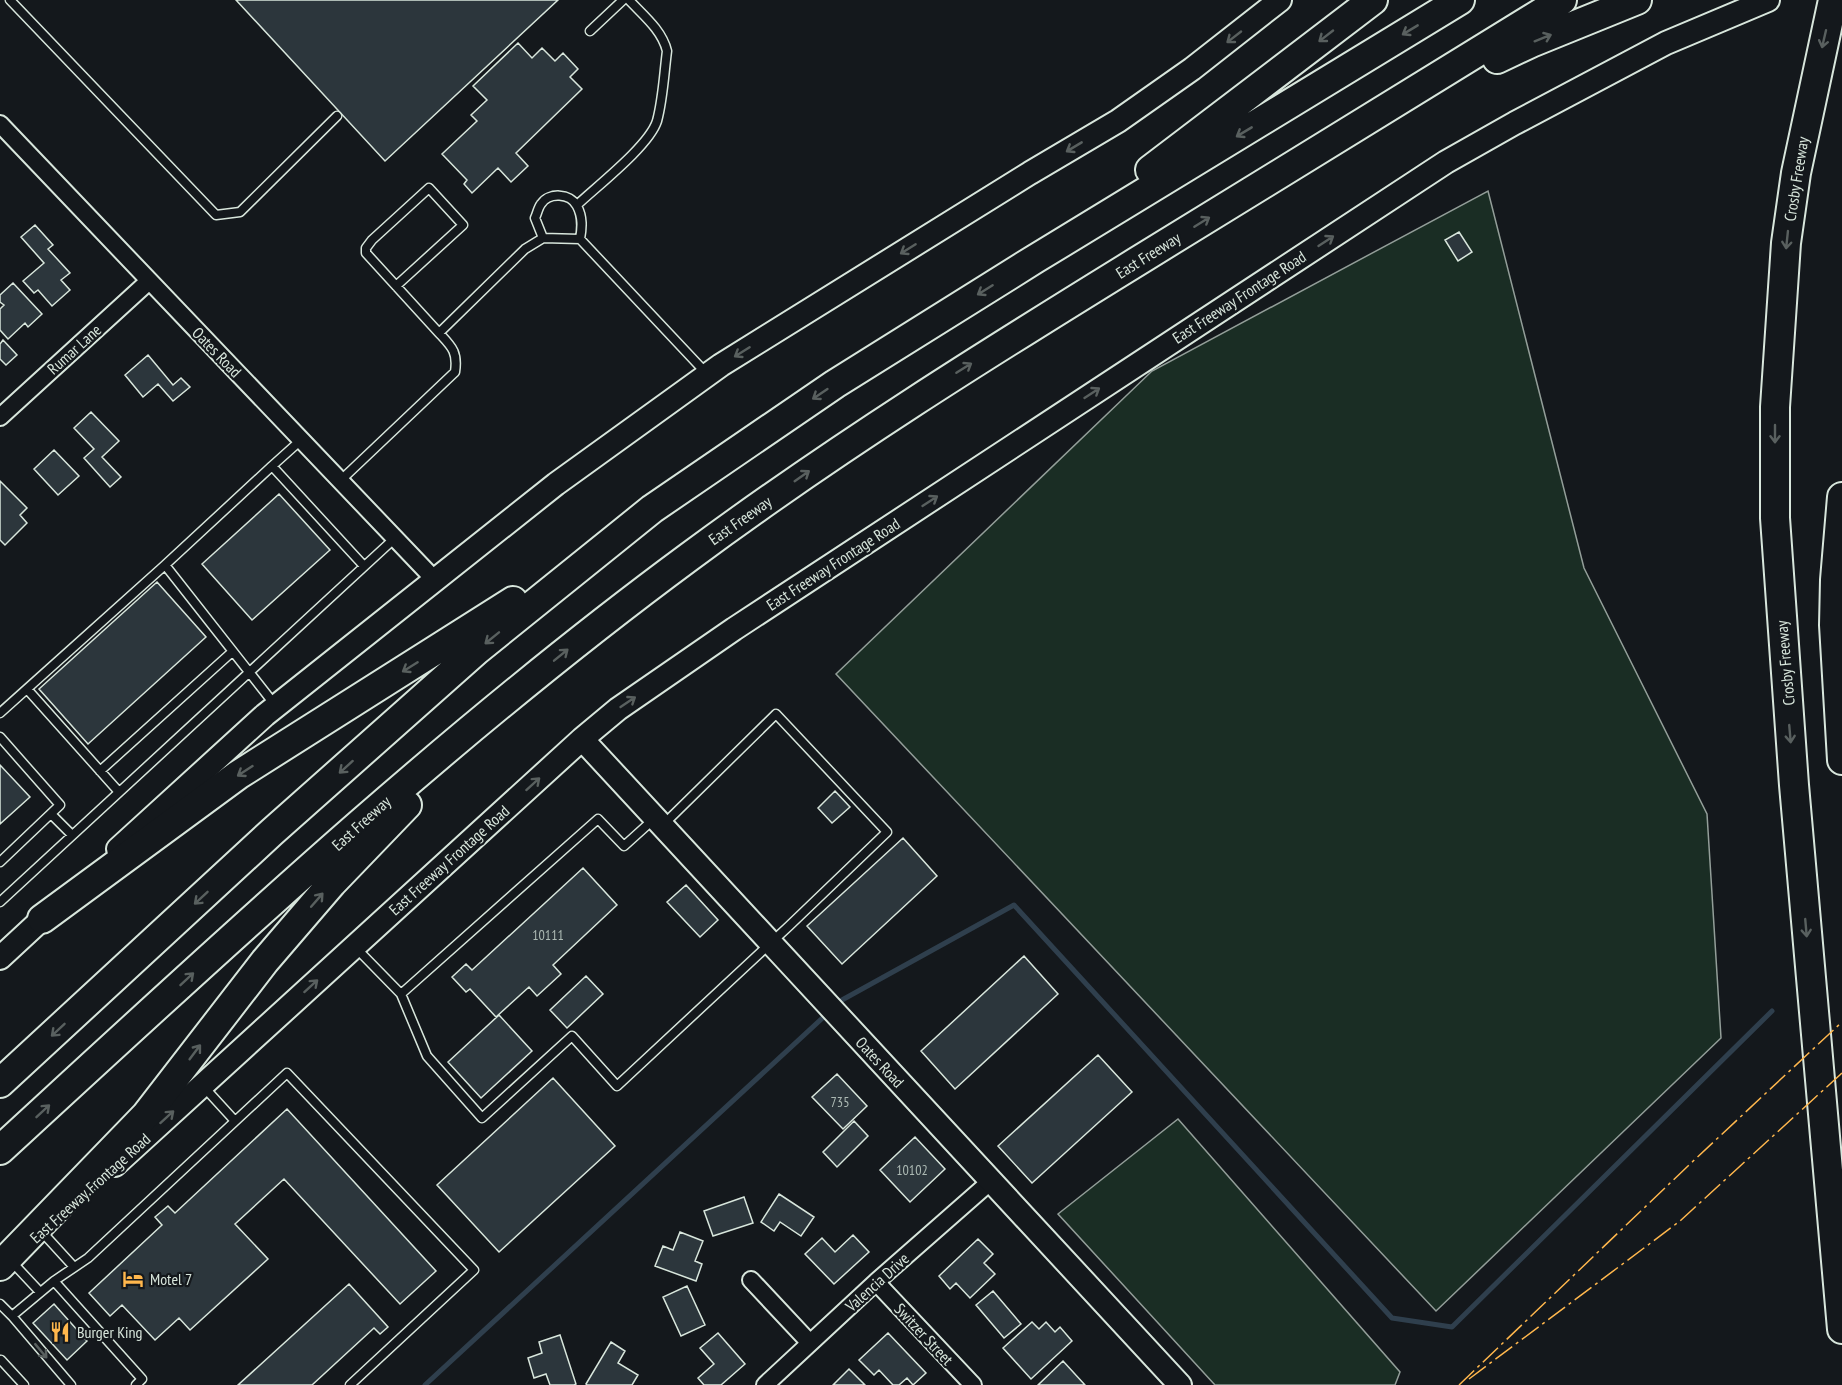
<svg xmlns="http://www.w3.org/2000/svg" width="1842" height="1385" font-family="'PT Sans Narrow',sans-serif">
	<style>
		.green { fill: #1a2d24; stroke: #939e99; stroke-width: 1.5 }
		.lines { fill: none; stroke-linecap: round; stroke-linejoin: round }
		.stream { stroke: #2f3f4d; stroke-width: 5 }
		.building { fill: #2c363c; stroke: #d8e6dc; stroke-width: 1.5 }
		.lane-casing { stroke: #d8e6dc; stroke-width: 11 }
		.street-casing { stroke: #d8e6dc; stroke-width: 20 }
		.secondary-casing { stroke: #d8e6dc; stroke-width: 26 }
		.highway-casing { stroke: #d8e6dc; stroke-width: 32 }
		.lane { stroke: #14181c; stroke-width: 8 }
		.street { stroke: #14181c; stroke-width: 16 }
		.secondary { stroke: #14181c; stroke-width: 22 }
		.highway { stroke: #14181c; stroke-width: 28 }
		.power { stroke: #ffb74d; stroke-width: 1.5; stroke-dasharray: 21 4.5 3 4.5; stroke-linecap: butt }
		.oneway { stroke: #59605f }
		.labels { text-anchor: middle; stroke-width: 4.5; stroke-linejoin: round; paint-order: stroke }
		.number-label { font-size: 14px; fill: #adbab4 }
		.street-label { font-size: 16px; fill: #d8e6dc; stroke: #14181c }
		.poi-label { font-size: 16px; fill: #d8e6dc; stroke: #14181c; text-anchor: start }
	</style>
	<rect width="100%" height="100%" fill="#14181c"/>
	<path class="green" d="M1488 191 1584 568 1707 814 1721 1038 1436 1311 836 674 1152 371Z
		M1178 1119 1400 1372 1395 1385H1215L1058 1214Z"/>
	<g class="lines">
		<path class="stream" d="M836 1006 842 1000 1014 905 1392 1318 1452 1327 1772 1011
			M425 1385 829 1012"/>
	</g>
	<path class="building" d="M236 0H558L385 161Z
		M518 43 532 58 542 48 555 61 563 53 578 69 570 77 582 89 516 153 528 166 511 182 498 168 472 193 464 184 467 180 442 154 477 121 471 115 487 100 473 86Z
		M35 225 53 245 48 249 70 273 61 280 70 290 52 306 38 290 34 293 23 281 44 263 21 237Z
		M1459 232 1472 252 1458 261 1445 240Z
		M13 283 42 314 28 327 25 323 8 339 0 330V309L4 305 0 302V295Z
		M3 340 17 355 6 365 0 359V344Z
		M148 355 173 385 181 378 190 387 173 401 158 384 143 397 125 375Z
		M91 412 119 441 102 457 121 477 110 487 84 458 94 449 74 428Z
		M54 450 79 476 58 495 34 469Z
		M0 481 27 508 20 515 27 523 5 545 0 540Z
		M279 494 330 550 252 620 202 564Z
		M157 582 206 637 88 744 39 689Z
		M0 765 30 797 0 824Z
		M835 791 850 807 832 823 818 808Z
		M903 838 937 876 842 964 807 926Z
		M583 868 617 905 553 965 561 974 537 996 529 987 496 1017 470 989 466 992 452 977 466 964 472 970Z
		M686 885 718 920 700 937 667 902Z
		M1024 956 1058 994 955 1089 921 1051Z
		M586 976 603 994 567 1028 550 1010Z
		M499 1015 532 1051 481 1098 448 1062Z
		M1098 1055 1132 1092 1032 1183 998 1146Z
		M837 1074 867 1106 843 1129 812 1097Z
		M553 1078 615 1146 499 1252 437 1185Z
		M287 1109 436 1271 400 1304 284 1179 235 1224 268 1259 190 1330 179 1318 155 1340 122 1305 110 1316 89 1293 162 1225 155 1217 168 1206 175 1213Z
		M854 1121 868 1136 837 1167 823 1152Z
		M915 1137 945 1169 910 1202 880 1170Z
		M779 1194 814 1217 801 1236 780 1222 774 1231 761 1222Z
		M744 1197 753 1223 713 1236 704 1211Z
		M680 1232 703 1241 695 1261 702 1264 696 1281 655 1266 663 1246 673 1250Z
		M853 1235 869 1252 834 1284 805 1254 822 1238 835 1252Z
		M978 1239 993 1254 984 1263 995 1274 970 1298 956 1283 950 1289 939 1276Z
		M349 1284 388 1327 380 1334 374 1328 312 1385H238Z
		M687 1286 705 1325 681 1336 663 1297Z
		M993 1291 1021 1324 1004 1338 976 1305Z
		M54 1304 87 1341 67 1360 33 1323Z
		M1032 1322 1039 1329 1046 1322 1055 1332 1060 1327 1072 1341 1031 1379 1003 1348Z
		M718 1333 745 1364 721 1385H704L698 1378 714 1364 700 1348Z
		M888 1333 926 1373 913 1385 907 1378 899 1385H893L879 1370 874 1375 859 1360Z
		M560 1335 576 1384 574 1385H550L546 1374 534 1378 528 1358 542 1353 539 1342Z
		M611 1342 625 1351 618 1363 638 1375 632 1385H587L586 1384Z
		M1063 1361 1085 1385H1038Z
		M849 1369 865 1385H833Z"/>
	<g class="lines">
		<g class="lane-casing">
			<path id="lane" d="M10 0 216 215 240 212 337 116
				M590 31 623 0
				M577 205C597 186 649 146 657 121 663 99 664 74 667 51 662 30 643 15 629 0
				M543 238 535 218C537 214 538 208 541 204 549 192 570 193 577 206 583 217 582 228 580 239
				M396 286 463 225 429 188 372 240 366 248V253L439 333
				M301 440 272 466 364 566
				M272 466 165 565 275 705
				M340 481 455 372C458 352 452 347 439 333L525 249 543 238 580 239 707 374
				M27 689 119 792
				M0 713 165 565
				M0 737 60 805 0 862
				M100 771 232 652
				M51 814 72 835
				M0 902 395 538
				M356 948 401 994 598 819 624 846 655 818
				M401 994 427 1056 482 1118 572 1036 617 1086 789 926 887 832 776 714 663 825
				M203 1086 235 1121
				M42 1232 74 1267
				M11 1261 40 1292
				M54 1281 142 1379 136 1385
				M0 1304 12 1316 54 1281 88 1258 287 1073 474 1270 350 1385
				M12 1316 71 1385
				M0 1361 1 1360 24 1385"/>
		</g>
		<g class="street-casing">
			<path id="street" d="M0 124 434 579
				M0 417 149 281
				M751 1280 810 1343
				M876 1282 973 1385
				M765 1385 876 1282 991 1181"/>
		</g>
		<g class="secondary-casing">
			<path id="secondary" d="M582 739 1180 1385
				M118 849 265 715 556 484 721 365 1030 173 1118 121 1192 69 1280 0
				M0 958 54 908
				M115 1165 582 739 618 709 734 629 1446 162 1515 123 1666 43 1768 0"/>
		</g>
		<g class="highway-casing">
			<path id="highway" d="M1833 0 1796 173 1786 243 1775 407V518L1794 785 1842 1329
				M1497 59 1531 43 1637 0
				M1150 170 1373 0
				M1842 497 1835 580 1834 625 1842 760
				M42 919 238 775 513 601
				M0 1083 272 832 477 650 652 509 835 384 1035 259 1460 0
				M0 1150C223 945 445 737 689 557 836 448 990 352 1146 256 1285 170 1424 85 1562 0
				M0 1266 146 1115 265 961 332 883 407 805"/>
		</g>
		<use href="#lane" class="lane"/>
		<use href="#street" class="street"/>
		<use href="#secondary" class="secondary"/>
		<use href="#highway" class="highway"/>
		<path class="power" d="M1469 1379 1680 1221 1842 1073
			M1459 1385 1690 1164 1842 1022"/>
	</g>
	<defs><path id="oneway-shaft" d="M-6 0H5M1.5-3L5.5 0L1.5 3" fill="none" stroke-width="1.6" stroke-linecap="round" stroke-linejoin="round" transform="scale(1.5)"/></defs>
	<g class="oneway">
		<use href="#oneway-shaft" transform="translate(1410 30) rotate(149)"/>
		<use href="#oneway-shaft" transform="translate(1326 36) rotate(142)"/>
		<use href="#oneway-shaft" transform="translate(1234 37) rotate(142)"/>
		<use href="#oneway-shaft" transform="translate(1543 38) rotate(-22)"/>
		<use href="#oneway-shaft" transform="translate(1824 39) rotate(103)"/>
		<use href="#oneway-shaft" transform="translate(1244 132) rotate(149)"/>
		<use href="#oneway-shaft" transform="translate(1074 147) rotate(149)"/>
		<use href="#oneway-shaft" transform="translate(1202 222) rotate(-32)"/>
		<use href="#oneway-shaft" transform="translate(1787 240) rotate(96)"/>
		<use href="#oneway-shaft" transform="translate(1326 241) rotate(-33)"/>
		<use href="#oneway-shaft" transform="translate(908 249) rotate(148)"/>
		<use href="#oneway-shaft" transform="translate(985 290) rotate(148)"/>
		<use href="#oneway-shaft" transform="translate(742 352) rotate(148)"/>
		<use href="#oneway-shaft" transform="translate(964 368) rotate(-32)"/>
		<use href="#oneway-shaft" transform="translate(1092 393) rotate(-33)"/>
		<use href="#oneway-shaft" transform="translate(820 394) rotate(146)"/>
		<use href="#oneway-shaft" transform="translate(1775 434) rotate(90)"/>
		<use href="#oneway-shaft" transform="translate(802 476) rotate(-35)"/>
		<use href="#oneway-shaft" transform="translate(930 501) rotate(-33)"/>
		<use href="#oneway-shaft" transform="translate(492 638) rotate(141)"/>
		<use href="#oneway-shaft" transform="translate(561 655) rotate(-39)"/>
		<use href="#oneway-shaft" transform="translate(410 667) rotate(148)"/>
		<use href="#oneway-shaft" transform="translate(628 702) rotate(-34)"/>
		<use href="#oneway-shaft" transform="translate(1790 734) rotate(85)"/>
		<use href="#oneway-shaft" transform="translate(346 767) rotate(138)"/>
		<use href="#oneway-shaft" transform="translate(245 771) rotate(147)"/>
		<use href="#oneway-shaft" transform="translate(533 784) rotate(-42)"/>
		<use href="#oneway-shaft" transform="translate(201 898) rotate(137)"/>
		<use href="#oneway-shaft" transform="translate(317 900) rotate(-49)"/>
		<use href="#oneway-shaft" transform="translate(1806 928) rotate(85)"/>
		<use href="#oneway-shaft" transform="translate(187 979) rotate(-43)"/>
		<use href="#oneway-shaft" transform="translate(311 986) rotate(-42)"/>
		<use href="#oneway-shaft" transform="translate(58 1030) rotate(137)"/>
		<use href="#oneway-shaft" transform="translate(195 1052) rotate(-53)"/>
		<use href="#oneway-shaft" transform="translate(43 1111) rotate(-43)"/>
		<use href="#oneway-shaft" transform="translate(167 1117) rotate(-42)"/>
		<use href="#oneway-shaft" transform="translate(41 1351) rotate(50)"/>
	</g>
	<defs>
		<g id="hotel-bare" transform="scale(1.62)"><path d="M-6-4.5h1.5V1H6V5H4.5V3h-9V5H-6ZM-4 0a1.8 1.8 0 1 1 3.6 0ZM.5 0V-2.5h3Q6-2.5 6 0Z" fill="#ffb74d" stroke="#14181c" stroke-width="2.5" paint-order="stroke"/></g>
		<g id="restaurant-bare" transform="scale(1.62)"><path d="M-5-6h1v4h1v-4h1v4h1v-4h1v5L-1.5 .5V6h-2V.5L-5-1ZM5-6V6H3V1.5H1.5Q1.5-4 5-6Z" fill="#ffb74d" stroke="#14181c" stroke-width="2.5" paint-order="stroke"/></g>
	</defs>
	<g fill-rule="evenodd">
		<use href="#hotel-bare" x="133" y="1279"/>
		<use href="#restaurant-bare" x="60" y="1332"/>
	</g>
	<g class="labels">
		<g class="number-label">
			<text x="548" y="940">10111</text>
			<text x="840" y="1107">735</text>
			<text x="912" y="1175">10102</text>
		</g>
		<g class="street-label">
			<text transform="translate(1796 179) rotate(-81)" y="6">Crosby Freeway</text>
			<text transform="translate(1148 255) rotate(-32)" y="6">East Freeway</text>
			<text transform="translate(1239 297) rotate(-33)" y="6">East Freeway Frontage Road</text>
			<text transform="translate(74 349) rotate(-42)" y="6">Rumar Lane</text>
			<text transform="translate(217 352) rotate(46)" y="6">Oates Road</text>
			<text transform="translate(740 520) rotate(-35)" y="6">East Freeway</text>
			<text transform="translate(833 564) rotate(-33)" y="6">East Freeway Frontage Road</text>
			<text transform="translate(1785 663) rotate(-95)" y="6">Crosby Freeway</text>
			<text transform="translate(361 823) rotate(-42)" y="6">East Freeway</text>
			<text transform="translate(449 860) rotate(-42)" y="6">East Freeway Frontage Road</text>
			<text transform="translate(880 1062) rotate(47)" y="6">Oates Road</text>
			<text transform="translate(90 1188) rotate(-42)" y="6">East Freeway Frontage Road</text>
			<text transform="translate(877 1282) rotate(-42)" y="6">Valencia Drive</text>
			<text transform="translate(924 1334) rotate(47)" y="6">Switzer Street</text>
		</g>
		<g class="poi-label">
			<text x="150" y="1285">Motel 7</text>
			<text x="77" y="1338">Burger King</text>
		</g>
	</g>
</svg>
